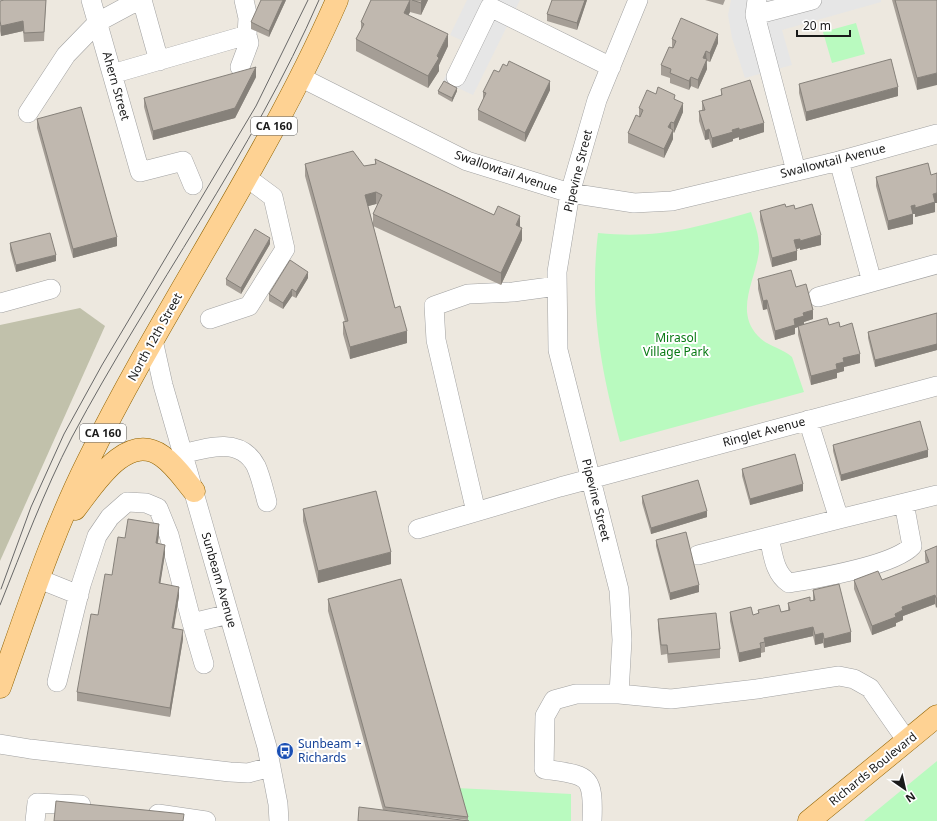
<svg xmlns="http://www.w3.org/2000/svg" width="937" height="821" font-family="'Noto Sans',sans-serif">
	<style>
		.construction { fill: #c1c1ab }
		.park { fill: #b9fabf }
		.parking { fill: #e6e6e6 }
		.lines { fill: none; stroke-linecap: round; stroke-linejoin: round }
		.minor-casing { stroke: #a1a1a1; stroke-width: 20 }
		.major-casing { stroke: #916300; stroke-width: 23 }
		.minor { stroke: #fff; stroke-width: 19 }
		.major { stroke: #fed293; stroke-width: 22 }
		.tram { stroke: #686868; stroke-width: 1 }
		.wall { fill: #a59e96 }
		.shaded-wall { fill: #86817a }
		.building { fill: #c0b8af; stroke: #86817a }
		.labels { text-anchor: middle; stroke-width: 4; stroke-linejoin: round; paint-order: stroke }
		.shield { fill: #fff; stroke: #5f5f5f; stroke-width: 1 }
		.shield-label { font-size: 11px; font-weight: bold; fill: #1a1a1a }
		.street-label { font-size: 12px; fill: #1a1a1a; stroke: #fff }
		.park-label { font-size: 12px; fill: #087913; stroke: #fff }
		.transit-label { font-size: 12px; fill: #164399; stroke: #fff; text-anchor: start }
	</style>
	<rect width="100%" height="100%" fill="#ede8df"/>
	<path class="construction" d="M80 308 105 326 0 561V325Z"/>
	<path class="park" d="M856 23 865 54 832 63 823 32Z
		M751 212C755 225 760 237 759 251 756 279 734 311 758 336 767 346 782 348 792 357L804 392 620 442C601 369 589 308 598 233 658 239 694 228 751 212Z
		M937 761V821H864Z
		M457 788 571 794V821H466Z"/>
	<path class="parking" d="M467 0H520L473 95 443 81 463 41 450 35Z
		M731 0H881V2L782 30 792 65 745 78 732 38 728 15Z"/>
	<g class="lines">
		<g class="minor-casing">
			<path id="minor" d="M91 0 140 172 183 161 193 185
				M142 0 159 61
				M244 0 248 18 247 35
				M757 0 755 15 796 171
				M755 15 812 0
				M112 74 247 35 249 43 240 67
				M300 77 467 161 570 193 634 203 672 201 839 161 937 134
				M456 77 490 7 611 67
				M28 113 66 55 98 22 139 0
				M839 161 872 282
				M818 297 937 264
				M0 303 51 289
				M210 319 249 306 285 249 273 197 246 177
				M153 340 163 385 267 747 278 804 279 821
				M183 454C208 447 241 437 256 466 261 477 264 491 267 502
				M476 512 436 340 434 306 468 294 513 292 557 286
				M839 519 937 495
				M418 529 560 487 937 386
				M769 537C773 554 774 573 789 583 818 578 893 566 912 546L904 503
				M698 555 839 519 808 420
				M39 579 79 595
				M204 664 192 623 229 614
				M57 682 81 585 97 536 110 517 127 502 146 503 158 508 169 535 192 623
				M619 694 622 640 619 590 558 350 557 272 570 193 597 100 638 0
				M0 744 30 749 230 772 248 773 271 767
				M158 814 206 821
				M35 821 37 803 81 805
				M592 821C594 773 588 776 544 769L545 716 554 700 576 694H619L671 699 757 689 839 676 854 679 870 688 907 741"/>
		</g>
		<g class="major-casing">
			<path id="major" d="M75 509C94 485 126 431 162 456 175 465 184 479 194 491
				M0 687C27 611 52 533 88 461 165 305 267 160 337 0
				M809 821 937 716"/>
		</g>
		<use href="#minor" class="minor"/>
		<use href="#major" class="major"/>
		<path class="tram" d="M1 589 31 507 64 434 102 365 256 106 308 0
			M0 605C23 548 44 491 72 437 151 289 252 154 319 0"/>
	</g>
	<path class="wall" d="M46 0 44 41 24 42 23 31 1 36 0 31V1Z
		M286 0 269 37 251 29V22Z
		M371 0H428L421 15 410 12 408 15 448 46 439 65V71L428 88 356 51V39L361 30V22Z
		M587 0 577 30 547 21V14Z
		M705 0H725L723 5Z
		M892 0H937L917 90Z
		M672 39 718 43 710 62 707 61V69L698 89 691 86 689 90 670 83V78L661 75V65L672 48Z
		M507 66 550 90 525 142 478 120V110L483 100V92L499 72Z
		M256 77 235 118 153 140 144 107V98Z
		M799 84 898 96 806 121 799 93Z
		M721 89 764 132 739 140V137L733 139V141L712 148 709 139 705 140 699 121V111H702V101L721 95Z
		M438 91H457L452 102 438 94Z
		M656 94 675 100 683 112 674 133 673 132V139L664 158 628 143V133L639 117V108Z
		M37 119 117 246 73 258 37 128Z
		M375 159 520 227 522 240 501 285 373 226V214L378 205 376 204 368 206 395 308 407 343 350 359 343 334V322H345L305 176V164L364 166 375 164Z
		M876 177 935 203V212L915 217V214H913V224L888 230 876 186Z
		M786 207 795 209 821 245 800 250V248L797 249V260L772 267 760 220V211Z
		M10 243 56 261 16 272 10 250Z
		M270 244 241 294 226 285V279Z
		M308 278 296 298 292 296 283 309 269 301V294Z
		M758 279 796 287 813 319 804 322V324L829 325 840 327 860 363 844 367V371L837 373V378L811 385 798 335V327L795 328V334L775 340 767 309 763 310 758 289Z
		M937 313V350L875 367 868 338V332Z
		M833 445 928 457 841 481 833 451Z
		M742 469 803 491 750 505 742 476Z
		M642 496 707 517 651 534 642 503Z
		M303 509 391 564 318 583 303 521Z
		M159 534 158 543 165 554 160 583 179 596 174 628 183 639 170 717 77 701V692L98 615 125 538Z
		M656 540 699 592 670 600 656 546Z
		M937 546 936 608 935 604 903 616V620L896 623V626L872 635 854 589V580H882L926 563 925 560V551Z
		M813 590 851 642 824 648 823 643 815 645 813 636 765 647V652L761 653V657L739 662 730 621V612L753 615 758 614V610L781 612 788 610V603L813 600Z
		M328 599 468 817V820L383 810 328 611Z
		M658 619 720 649V658L668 663 667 654 661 655 658 628Z"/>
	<path class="shaded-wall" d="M283 0H286L269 37V31Z
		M410 0V12L404 25V13Z
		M422 0H428L421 15V3Z
		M585 0H587L577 30V23Z
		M23 21V31L1 36V26Z
		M448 34V46L439 65V71L428 88V76Z
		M718 34V43L710 62V53Z
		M706 51 707 69 698 89V80L703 58Z
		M256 67V77L235 118 153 140V131Z
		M937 73V85L917 90V78Z
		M691 77V86L689 90V81Z
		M550 81V90L525 142V133Z
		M898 87V96L806 121V112Z
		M457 88V91L452 102V98Z
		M683 103V112L674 133V123Z
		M671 122V132L668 127Z
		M764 123V132L739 140V130Z
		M739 128V137L733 139V141L712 148V138L732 130Z
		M709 129V139L705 140V131Z
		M673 130V139L664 158V149Z
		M376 192V204L365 207V195Z
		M937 193V203H935V212L915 217V208L933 194Z
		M915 205V214H913V224L888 230V221L911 206Z
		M520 216V228L516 225Z
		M522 228V240L501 285V273Z
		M821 235V245L800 250V241Z
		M117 237V246L73 258V249Z
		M270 238V244L241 294V288Z
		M800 239V248L794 250V240Z
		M797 251V260L772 267V258Z
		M56 255V261L16 272V265Z
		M308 272V278L296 298V292Z
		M292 289V296L283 309V303Z
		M767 300V309L763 310V301Z
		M813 310V319L804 322V325L795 328V334L775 340V331L803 313Z
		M407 331V343L350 359V347Z
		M937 344V350L875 367V360Z
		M860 354V363L844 367V371L837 373V378L811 385V376L836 364 843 358Z
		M928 450V457L841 481V475Z
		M803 484V491L750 505V499Z
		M707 511V517L651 534V528Z
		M159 524V534L156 552V543Z
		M165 545V554L159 592V583Z
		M391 552V564L318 583V571Z
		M699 585V592L670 600V593Z
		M179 587V596L172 637V628Z
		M935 595V604L903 616V620L896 623V626L872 635V626L902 607Z
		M936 598H937V607L936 608Z
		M813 627V636L765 647V642L764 638Z
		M183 630V639L170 717V708Z
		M851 632V642L824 648V639Z
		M823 633V643L815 645V635Z
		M761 648V657L739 662V653Z"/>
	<path class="building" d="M4 0H46L44 32 24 33 23 21 1 26 0 21V1Z
		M261 0H283L269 31 251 22Z
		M371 0H410L404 13 448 34 437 56 439 58 428 76 356 39 364 24 361 22Z
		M412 0H422L421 3Z
		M552 0H585L577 23 547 14Z
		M895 0H937V73L917 78Z
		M681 18 718 34 710 53 706 51 703 58 707 59 698 80 691 77 689 81 670 73 671 69 661 65 669 47 673 48 676 41 672 39Z
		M891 59 898 87 806 112 799 84Z
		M509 61 550 81 525 133 478 110 486 93 483 92 494 70 499 72 503 64 507 66Z
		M256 67 235 108 153 131 144 98Z
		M750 80 764 123 739 130V128L732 130 733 132 712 138 709 129 705 131 699 111 705 110 702 101 722 95 721 89Z
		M444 81 457 88 452 98 438 91Z
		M658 87 675 95 674 99 683 103 674 123 671 122 668 127 673 130 664 149 628 133 636 115 640 117 643 110 639 108 647 90 656 94Z
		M81 107 117 237 73 249 37 119Z
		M353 151 364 166 376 164 375 159 494 215 498 206 520 216 516 225 522 228 501 273 373 214 382 195 376 192 365 195 395 308 400 306 407 331 350 347 343 322 348 321 305 164Z
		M928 163 931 175 937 173V193L933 194 935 202 915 208V205L911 206 913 214 888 221 876 177Z
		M785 204 786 207 794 205 795 209 812 204 821 235 800 241V239L794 240 797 251 772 258 760 211Z
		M255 229 270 238 241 288 226 279Z
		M50 233 56 255 16 265 10 243Z
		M290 260 308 272 296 292 292 289 283 303 269 294Z
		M791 270 796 287 806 284 813 310 803 313 804 316 794 319 795 325 775 331 767 300 763 301 758 279Z
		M937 313V344L875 360 868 332Z
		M827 318 829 325 839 322 840 327 852 323 860 354 843 358 844 362 836 364 837 369 811 376 798 326Z
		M920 421 928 450 841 475 833 445Z
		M795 454 803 484 750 499 742 469Z
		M698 480 707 511 651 528 642 496Z
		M376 491 391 552 318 571 303 509Z
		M128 519 159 524 156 543 165 545 159 583 179 587 172 628 183 630 170 708 77 692 91 614 98 615 105 574 112 575 118 537 125 538Z
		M686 532 699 585 670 593 656 540Z
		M937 546V598H936L935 595 902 607 903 610 895 614 896 617 872 626 854 580 878 571 882 580 929 562 925 551Z
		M401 579 468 817 385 807 328 599Z
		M839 584 851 632 824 639 823 633 815 635 813 627 764 638 765 642 760 643 761 648 739 653 730 612 751 607 753 615 759 613 758 610 779 605 781 612 790 610 788 603 810 597V601L815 600 813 590Z
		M716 613 720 649 668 654 667 645H661L658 619Z
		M56 801 184 814 183 821H54Z
		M359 807 469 821H358Z"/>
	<defs>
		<g id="bus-disc" transform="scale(0.9)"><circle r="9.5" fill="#1a4fb4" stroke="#fff"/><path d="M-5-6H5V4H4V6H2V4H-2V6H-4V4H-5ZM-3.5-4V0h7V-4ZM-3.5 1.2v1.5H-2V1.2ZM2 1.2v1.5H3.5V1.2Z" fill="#fff"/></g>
	</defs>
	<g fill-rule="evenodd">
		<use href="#bus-disc" x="285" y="751"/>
	</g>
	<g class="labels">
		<g class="shield">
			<rect x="251" y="117" width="46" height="18" rx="3"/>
			<rect x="80" y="424" width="46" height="18" rx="3"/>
		</g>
		<g class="shield-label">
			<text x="274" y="130">CA 160</text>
			<text x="103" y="437">CA 160</text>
		</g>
		<g class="street-label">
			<text transform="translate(116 86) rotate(74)" y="4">Ahern Street</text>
			<text transform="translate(833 161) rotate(-14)" y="4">Swallowtail Avenue</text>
			<text transform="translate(578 171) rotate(-76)" y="4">Pipevine Street</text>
			<text transform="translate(506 172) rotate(19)" y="4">Swallowtail Avenue</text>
			<text transform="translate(155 337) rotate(-61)" y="4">North 12th Street</text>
			<text transform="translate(764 432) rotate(-15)" y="4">Ringlet Avenue</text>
			<text transform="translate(596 500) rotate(76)" y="4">Pipevine Street</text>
			<text transform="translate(219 580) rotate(74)" y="4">Sunbeam Avenue</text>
			<text transform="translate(873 769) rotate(-39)" y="4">Richards Boulevard</text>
		</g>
		<g class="park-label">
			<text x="676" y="342">Mirasol<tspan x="676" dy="14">Village Park</tspan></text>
		</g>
		<g class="transit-label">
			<text x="298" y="748">Sunbeam +<tspan x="298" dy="14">Richards</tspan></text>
		</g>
	</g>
	<g transform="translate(905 789) rotate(146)" stroke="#ffffff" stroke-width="3" paint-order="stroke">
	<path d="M0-3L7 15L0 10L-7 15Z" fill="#1a1a1a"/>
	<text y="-6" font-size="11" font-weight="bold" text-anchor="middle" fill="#1a1a1a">N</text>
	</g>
	<path d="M797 30v6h53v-6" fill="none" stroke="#1a1a1a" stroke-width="2"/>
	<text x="803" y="30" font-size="12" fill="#1a1a1a" stroke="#ffffff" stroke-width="3" paint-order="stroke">20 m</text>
</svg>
